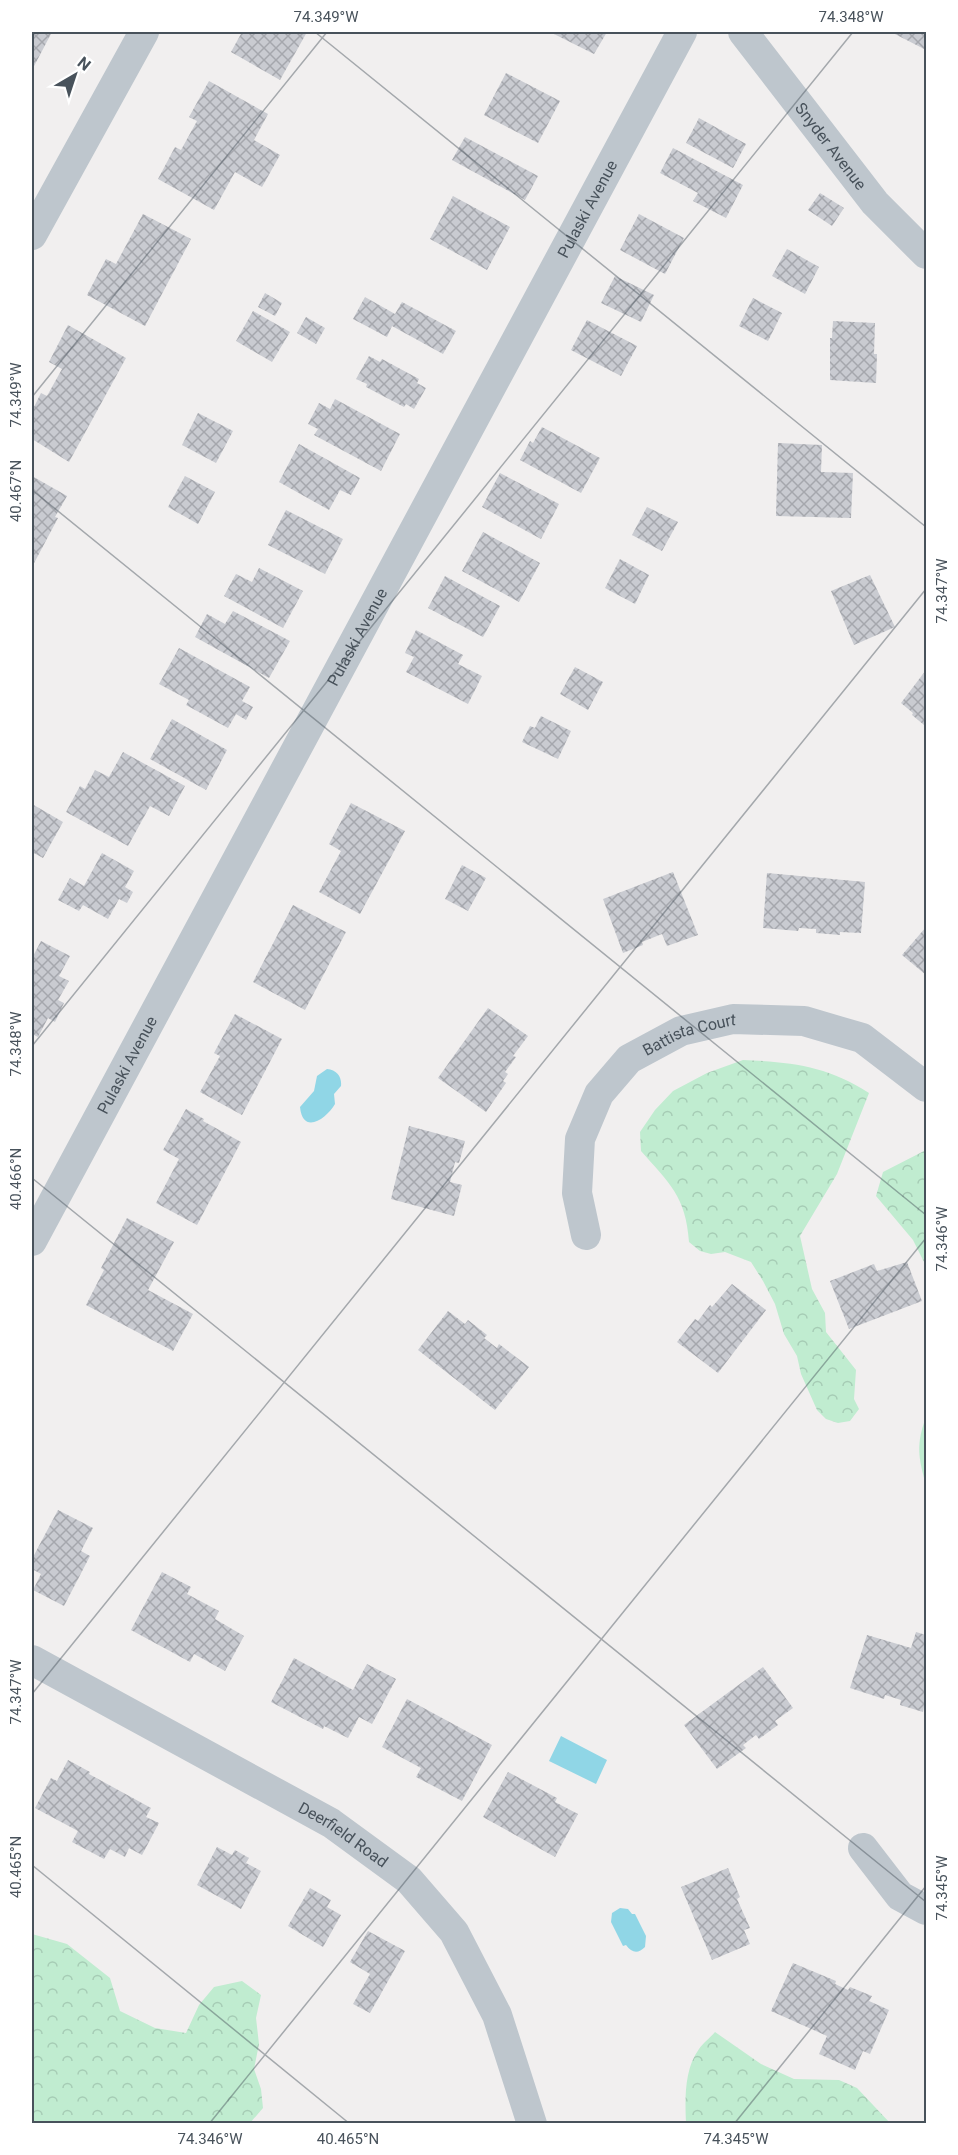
<svg xmlns="http://www.w3.org/2000/svg" width="958" height="2155" font-family="Roboto,sans-serif">
	<style>
		.grass { fill: #c0ecd0 }
		.forest { fill: url(#forest-crowns) }
		.water { fill: #90d6e6 }
		.building { fill: url(#building-cross-hatch) }
		.lines { fill: none; stroke-linecap: round; stroke-linejoin: round }
		.street { stroke: #bec6cd; stroke-width: 30 }
		.ticks { fill: none; stroke: #48525b; stroke-width: 1.5; stroke-opacity: 0.45 }
		.labels { text-anchor: middle; stroke-width: 6; stroke-linejoin: round; paint-order: stroke }
		.street-label { font-size: 16px; fill: #48525b; stroke: #fff }
		.neatline { fill: none; stroke: #48525b; stroke-width: 2 }
		.ticks-label { font-size: 15px; text-anchor: middle; fill: #48525b }
	</style>
	<defs>
		<pattern id="forest-crowns" width="20" height="18" patternUnits="userSpaceOnUse" patternTransform="scale(1.5)"><rect width="20" height="18" fill="#c0ecd0"/><path d="M2 6a3 3 0 1 1 6 0M12 15a3 3 0 1 1 6 0" fill="none" stroke="#a6ccb5"/></pattern>
		<pattern id="building-cross-hatch" width="8" height="8" patternUnits="userSpaceOnUse" patternTransform="scale(1.5)"><rect width="8" height="8" fill="#c9cbd1"/><path d="M0 0l8 8M0 8l8-8" fill="none" stroke="#a5a7ad"/></pattern>
	</defs>
	<rect width="100%" height="100%" fill="#f1efef"/>
	<path class="grass" d="M926 1417V1485C918 1457 916 1444 926 1417Z"/>
	<path class="forest" d="M743 1060C792 1062 827 1066 869 1093L837 1174 800 1236 812 1289 825 1313 826 1332 856 1370 854 1399 859 1409 850 1421 838 1423 826 1419 817 1410 801 1374 797 1356 784 1334 775 1304 763 1281 751 1262 725 1252 711 1254 700 1251 689 1242C686 1196 669 1183 641 1151L640 1132 655 1110 673 1091 707 1073Z
		M924 1151 926 1152V1266L913 1240 876 1196 883 1172Z
		M32 1934 67 1944 110 1978 120 2011 155 2028 186 2033 199 2005 214 1987 242 1981 261 1995 256 2018 259 2044 254 2069 261 2089 263 2108 250 2123H32Z
		M715 2032 761 2064 794 2079 839 2080 857 2088 890 2123H686C685 2100 684 2069 699 2049 703 2043 710 2038 715 2032Z"/>
	<path class="water" d="M327 1069C337 1070 342 1077 341 1086L334 1094 335 1104C327 1118 303 1136 300 1107L314 1091 317 1076Z
		M561 1736 607 1760 596 1784 549 1761Z
		M620 1908 628 1909 632 1914H635L646 1936 645 1947C638 1954 632 1953 626 1945L623 1946 611 1922 612 1913Z"/>
	<path class="building" d="M32 32H52L32 70Z
		M242 32H307L280 80 231 52Z
		M550 32H607L594 54Z
		M891 32H926V50Z
		M506 73 560 101 538 143 484 115Z
		M209 81 268 114 254 140 280 155 262 187 235 172 214 210 158 179 175 147 181 150 197 121 189 117Z
		M699 118 746 144 733 168 686 143Z
		M465 137 538 176 525 200 452 160Z
		M673 148 743 185 726 218 693 201 698 193 660 173Z
		M820 193 844 208 832 226 808 210Z
		M453 196 510 227 487 270 430 239Z
		M143 214 191 239 145 326 87 295 106 259 116 264Z
		M639 214 684 238 665 274 620 250Z
		M787 249 819 267 805 294 772 276Z
		M615 276 654 295 641 322 601 303Z
		M265 293 282 303 275 316 258 307Z
		M365 297 395 314 402 302 456 331 443 354 392 326 387 337 353 319Z
		M753 298 782 313 768 341 739 326Z
		M253 311 290 332 272 362 236 341Z
		M306 317 325 328 316 344 297 333Z
		M587 320 637 346 621 376 571 350Z
		M833 321 875 323 874 354H877L876 383 830 380V338H832Z
		M68 325 126 358 69 462 32 439V411L41 393 47 396 62 369 49 362Z
		M369 356 380 362 382 359 419 379 417 383 426 388 414 409 406 404 404 407 366 387 367 384 356 379Z
		M335 399 400 434 381 471 314 435 318 429 308 424 319 403 330 409Z
		M198 413 233 431 216 463 182 445Z
		M542 427 600 458 581 493 520 460 530 441 533 443Z
		M778 443 822 445 821 472 853 473 851 518 776 516Z
		M299 444 360 478 351 495 340 490 329 510 279 482Z
		M500 473 559 504 541 539 482 507Z
		M32 476 67 496 55 517 58 518 32 567Z
		M185 476 215 492 198 524 168 507Z
		M647 507 678 522 662 551 632 535Z
		M286 510 343 539 325 574 268 545Z
		M483 532 540 563 519 602 462 571Z
		M620 559 649 575 635 604 605 588Z
		M259 568 303 591 283 628 224 596 236 574 252 582Z
		M870 575 895 627 854 645 831 591Z
		M445 576 500 606 483 637 428 608Z
		M233 611 290 641 269 678 195 637 207 614 225 624Z
		M416 630 463 655 458 664 482 676 468 704 406 672 414 657 405 653Z
		M179 648 250 687 242 701 253 707 246 720 236 714 228 728 186 705 189 700 159 684Z
		M575 667 603 682 588 710 560 694Z
		M926 670V724L924 725 912 715 913 713 901 703Z
		M541 716 571 731 558 759 522 742 530 726 535 728Z
		M172 719 227 750 206 790 150 759Z
		M123 752 185 786 169 816 150 806 128 846 66 812 80 786 85 789 95 770 109 777Z
		M351 803 405 831 360 914 319 892 341 851 329 844Z
		M32 804 63 822 43 858 32 852Z
		M102 853 134 871 125 887 133 892 127 903 119 899 108 919 83 905 79 911 58 900 70 878 84 886Z
		M462 865 486 878 468 911 445 899Z
		M673 872 698 935 667 946 662 934 642 942 643 945 623 953 603 899Z
		M767 873 865 882 861 933 840 932V935L816 933V929L799 928 798 931 763 928Z
		M293 905 346 932 305 1010 253 982Z
		M926 927V975L902 955Z
		M41 941 70 956 59 976 69 981 58 1000 64 1003 55 1022 48 1018 38 1037 32 1034V958Z
		M488 1008 528 1036 513 1056 516 1057 505 1072 508 1074 503 1081 506 1083 486 1112 438 1078Z
		M235 1014 282 1039 242 1115 200 1092 220 1056 214 1053Z
		M186 1109 204 1119 203 1121 241 1142 197 1225 156 1203 179 1159 163 1150Z
		M409 1126 465 1141 459 1163 455 1162 450 1182 462 1185 454 1216 391 1199Z
		M127 1218 174 1242 148 1290 193 1314 173 1351 86 1305 104 1270 101 1268Z
		M907 1262 922 1301 849 1329 830 1281 874 1264 877 1271Z
		M732 1284 766 1310 718 1373 677 1342 695 1319 698 1321 710 1305 712 1307Z
		M448 1311 465 1324 468 1320 487 1335 484 1338 497 1348 499 1344 529 1367 495 1410 418 1350Z
		M58 1510 93 1528 81 1551 90 1556 64 1606 33 1590 41 1574 32 1569V1559Z
		M162 1572 191 1587 187 1594 219 1611 215 1619 244 1636 225 1671 194 1654 190 1662 131 1630Z
		M916 1632 926 1635V1708L924 1707 923 1712 900 1705 901 1700 885 1695 884 1699 850 1688 867 1635 911 1648Z
		M294 1658 353 1690 367 1664 396 1679 372 1724 359 1717 348 1738 324 1726 323 1729 271 1702Z
		M763 1667 793 1708 775 1721 778 1725 759 1739 756 1735 743 1745 746 1748 717 1769 684 1725Z
		M407 1699 492 1745 462 1801 416 1777 421 1768 382 1747Z
		M68 1760 90 1772 89 1774 151 1808 146 1817 159 1823 142 1855 129 1848 125 1857 110 1849 104 1859 72 1842 78 1831 35 1808 51 1778 57 1781Z
		M508 1772 557 1798 555 1802 578 1814 555 1857 483 1817Z
		M217 1847 232 1855 235 1850 249 1858 246 1863 261 1871 241 1909 197 1885Z
		M728 1868 740 1897 737 1899 750 1928 744 1930 750 1944 712 1960 681 1887Z
		M310 1888 331 1900 327 1907 341 1915 323 1947 288 1926Z
		M368 1931 405 1951 370 2013 353 2004 370 1974 350 1962Z
		M793 1963 836 1981 835 1984 848 1990 850 1987 872 1996 869 2001 889 2010 870 2054 863 2051 855 2070 819 2054 827 2036 771 2011Z"/>
	<g class="lines">
		<g class="street">
			<path id="s1" d="M743 32 875 203 926 254"/>
			<path d="M32 235 144 32"/>
			<path id="s2" d="M586 1235 577 1193 580 1139 599 1094 629 1059 681 1031 733 1019 804 1021 862 1038 926 1087"/>
			<path id="s3" d="M32 1241 682 32"/>
			<path id="s4" d="M32 1660 331 1823 409 1880 454 1932 497 2015 532 2124"/>
			<path d="M863 1848 900 1896 926 1910"/>
		</g>
	</g>
	<path class="ticks" d="M315 32 926 527M32 397 327 32M32 490 926 1215M32 1046 853 32M32 1178 926 1902M32 1694 926 589M32 1865 350 2124M209 2124 926 1238M734 2124 926 1886"/>
	<g class="labels">
		<g class="street-label">
			<text dy="6" stroke="none"><textPath href="#s1" startOffset="144">Snyder Avenue</textPath></text>
			<text dy="6" stroke="none"><textPath href="#s3" startOffset="1172">Pulaski Avenue</textPath></text>
			<text dy="6" stroke="none"><textPath href="#s3" startOffset="686">Pulaski Avenue</textPath></text>
			<text dy="6" stroke="none"><textPath href="#s2" startOffset="258">Battista Court</textPath></text>
			<text dy="6" stroke="none"><textPath href="#s3" startOffset="200">Pulaski Avenue</textPath></text>
			<text dy="6" stroke="none"><textPath href="#s4" startOffset="357">Deerfield Road</textPath></text>
		</g>
	</g>
	<rect width="958" height="2155" fill="none" stroke="#ffffff" stroke-width="66"/>
	<g transform="translate(75 75) rotate(39)" stroke="#ffffff" stroke-width="4.5" paint-order="stroke">
	<path d="M0-4.5L10 22L0 15L-10 22Z" fill="#48525b"/>
	<text y="-9" font-size="16" font-weight="bold" text-anchor="middle" fill="#48525b">N</text>
	</g>
	<rect x="33" y="33" width="892" height="2089" class="neatline"/>
	<g class="ticks-label">
		<text x="326" y="22">74.349°W</text>
		<text x="851" y="22">74.348°W</text>
		<text transform="translate(16 395) rotate(-90)" y="5">74.349°W</text>
		<text transform="translate(16 491) rotate(-90)" y="5">40.467°N</text>
		<text transform="translate(942 591) rotate(-90)" y="5">74.347°W</text>
		<text transform="translate(16 1044) rotate(-90)" y="5">74.348°W</text>
		<text transform="translate(16 1179) rotate(-90)" y="5">40.466°N</text>
		<text transform="translate(942 1239) rotate(-90)" y="5">74.346°W</text>
		<text transform="translate(16 1692) rotate(-90)" y="5">74.347°W</text>
		<text transform="translate(16 1867) rotate(-90)" y="5">40.465°N</text>
		<text transform="translate(942 1888) rotate(-90)" y="5">74.345°W</text>
		<text x="210" y="2144">74.346°W</text>
		<text x="348" y="2144">40.465°N</text>
		<text x="736" y="2144">74.345°W</text>
	</g>
</svg>
